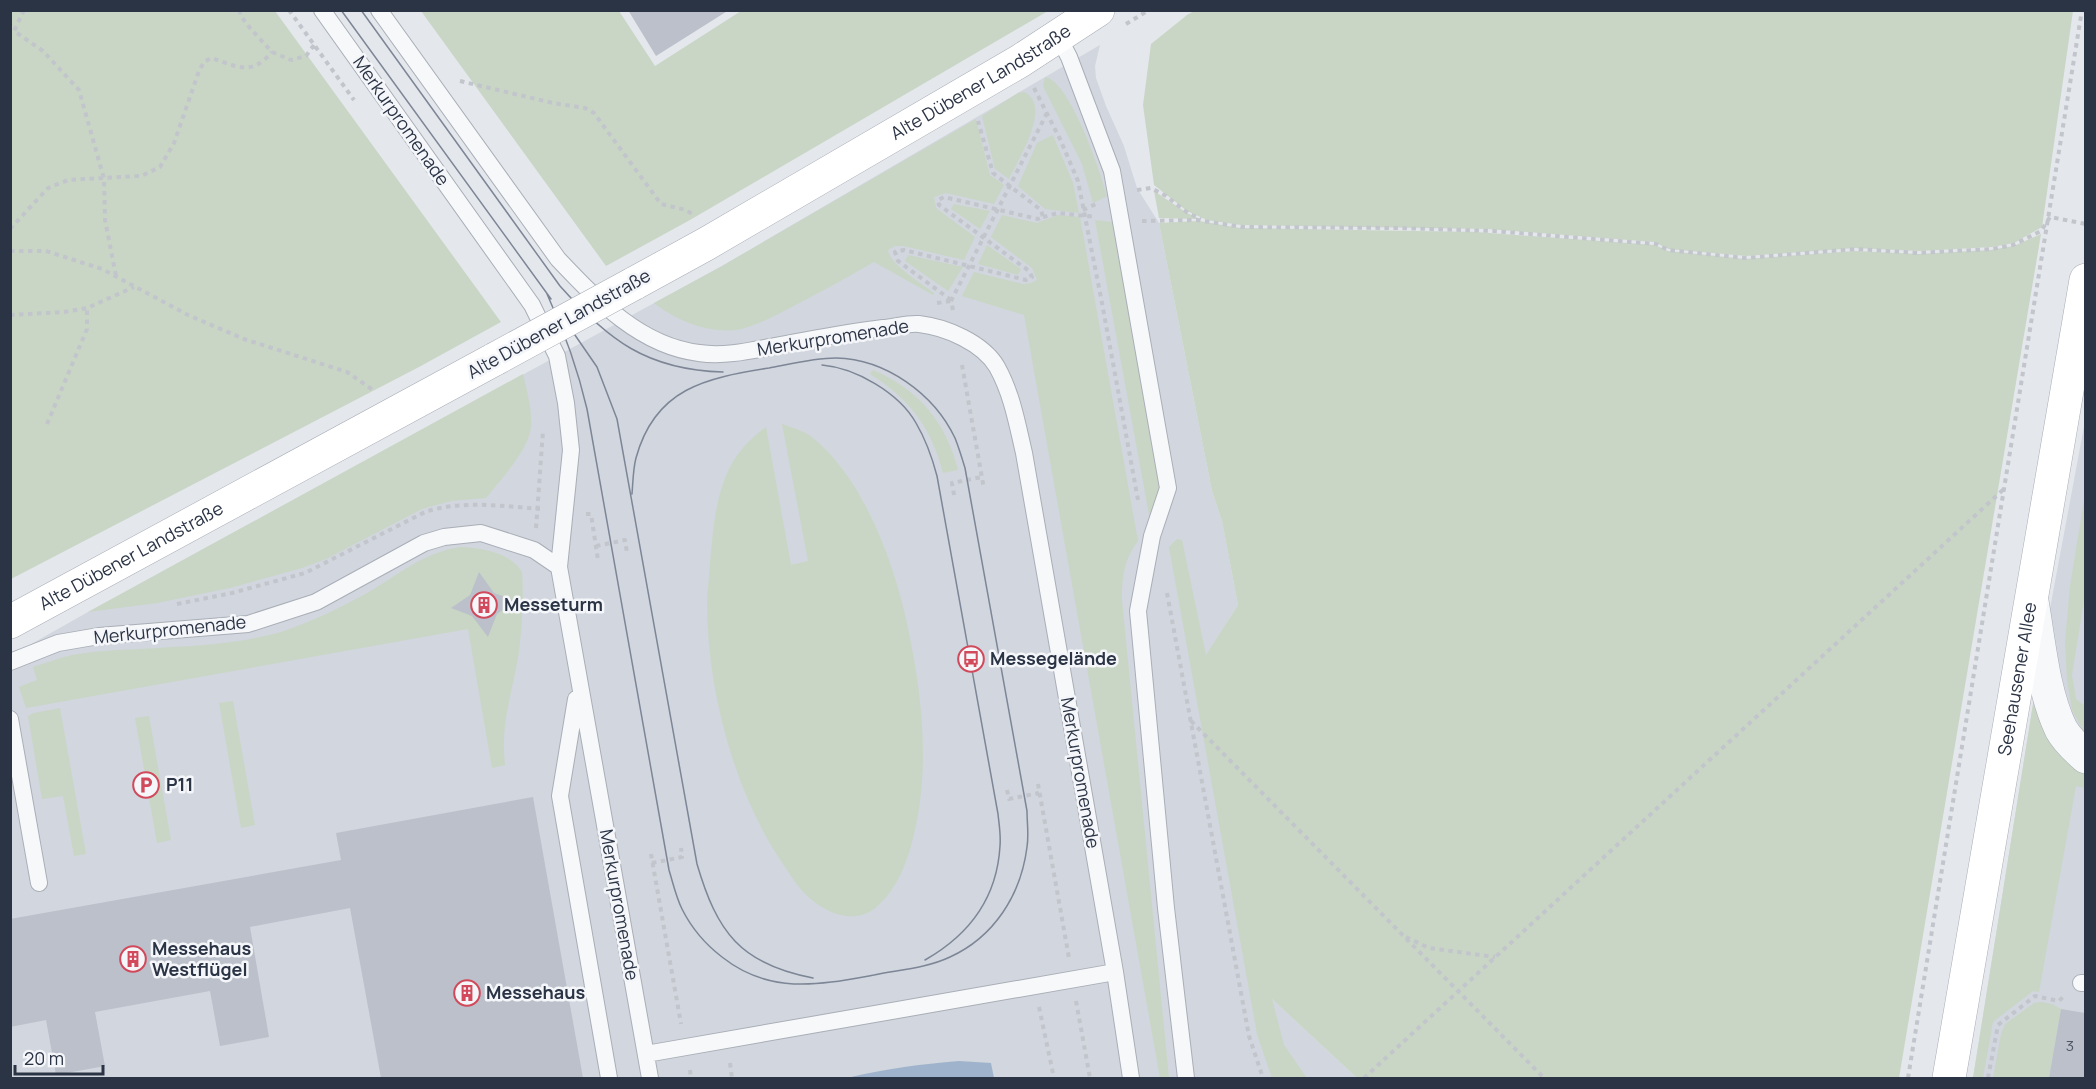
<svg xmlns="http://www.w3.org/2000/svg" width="2096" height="1089" font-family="Manrope,sans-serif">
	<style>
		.built { fill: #d2d6de }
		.green { fill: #c9d6c5 }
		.water { fill: #9fb4cc }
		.building { fill: #bbc0ca }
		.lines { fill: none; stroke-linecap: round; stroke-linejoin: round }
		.lane-casing { stroke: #a9aeb7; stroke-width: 18 }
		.street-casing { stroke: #a9aeb7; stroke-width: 34 }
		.secondary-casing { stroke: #a9aeb7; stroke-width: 34 }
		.path { stroke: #c2c5cb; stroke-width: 4; stroke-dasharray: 4.5 4.5; stroke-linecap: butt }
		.lane { stroke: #f7f8fa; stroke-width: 16 }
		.street { stroke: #f7f8fa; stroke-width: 33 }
		.secondary { stroke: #fff; stroke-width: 33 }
		.tram { stroke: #7d8696; stroke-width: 1.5 }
		.secondary-bridge-casing { stroke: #a9aeb7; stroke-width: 34; stroke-linecap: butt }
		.secondary-bridge { stroke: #fff; stroke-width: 33 }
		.labels { text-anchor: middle; stroke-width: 5; stroke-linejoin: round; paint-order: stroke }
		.number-label { font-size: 15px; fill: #4f5766 }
		.street-label { font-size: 18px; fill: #2b3445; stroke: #f4f6f9 }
		.poi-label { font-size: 18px; font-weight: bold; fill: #2b3445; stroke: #f4f6f9; text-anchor: start }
	</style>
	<rect width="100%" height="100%" fill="#e4e7ec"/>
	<path class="built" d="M1100 45 1095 66 1096 78 1106 106 1124 146 1137 188 1159 223 1212 491 1222 521 1238 605 1206 656 1271 998 1357 1078H11L10 656 88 612 722 266Z
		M2085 421V1078H1973L2038 673Z"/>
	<path class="green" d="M11 10 275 11 501 322 419 367 11 579Z
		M1196 10H2073V11L2042 227 2014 243 1992 247 1919 251 1855 248 1746 256 1669 249 1654 242 1488 229 1241 225 1207 220 1187 211 1154 185 1143 105 1151 44 1187 15Z
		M421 11H619L655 66 741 11H1048L690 220 606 266Z
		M1045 77C1070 81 1101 173 1107 196L1093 203 1082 164 1043 86Z
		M1024 92C1053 105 1018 160 1009 179L995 169 982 116 1018 93Z
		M976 119 990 175 1004 185 994 204 946 193 934 197 936 208 975 237 964 260 903 246H895L888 250C890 265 921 283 934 293L933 295 874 262C846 278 817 294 788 309 772 317 754 327 736 330 707 333 677 321 654 303L722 266Z
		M1053 135 1073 183 1079 213 1045 209 1018 186 1037 143Z
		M1154 191 1187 213 1200 219 1159 218Z
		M954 204 990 211 980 229 951 209Z
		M1002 215 1037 223 1058 215 1080 217 1138 541C1124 560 1122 576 1122 600L1169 1078H1160L1024 315 962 296 974 272 1023 284 1031 283 1037 280 1032 268 991 237Z
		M1095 220 1112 222 1160 487 1150 520Z
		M1199 221 1240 228 1476 232 1655 245 1668 251 1745 259 1855 251 1919 254 1990 250 2014 246 2041 234 1899 1078H1357L1272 999 1284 1045 1307 1078H1272L1257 1034 1169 547 1177 539 1182 540 1206 655 1238 605 1222 521 1212 491 1159 223Z
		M987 245 1021 269 1018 275 978 264Z
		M908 255 963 267 948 291 905 261Z
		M873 370C918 389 946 422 958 470L943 473C931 427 910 399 870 374Z
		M523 374C527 391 532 409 531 426 530 449 500 480 486 498L451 501 422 509 326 559 302 568 230 588 157 603 88 612Z
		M782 424C793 428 805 431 813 438 864 479 895 565 908 628 923 700 931 774 911 846 904 870 894 893 874 909 855 923 830 915 812 900 799 890 790 874 781 861 733 789 707 688 707 602 707 589 710 576 710 563 713 531 715 498 729 469 738 451 750 439 766 427L791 565 808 561Z
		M2085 494V594L2072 675 2076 699 2085 706V734L2072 710 2067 680 2065 642 2070 586Z
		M460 547C481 548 510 552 522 572 524 597 522 626 519 651 513 692 500 722 505 765L492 768 468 629 26 708 19 687 37 680 33 667C46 663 59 658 72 655 94 651 117 650 140 649 188 646 238 645 284 631 313 621 340 608 367 593 397 576 424 552 460 547Z
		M2038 673 2073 764 2085 774V788L2076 786 2039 992 2033 991 1993 1022 1983 1078H1973Z
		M233 701 255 825 241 828 219 703Z
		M60 708 86 854 74 856 63 796 42 799 28 716 34 713Z
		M149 716 171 840 157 843 135 718Z
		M2041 1002 2052 1004 2061 1009 2049 1078H1993L2001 1034 2005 1024 2034 1003Z"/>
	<path class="water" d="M959 1061 991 1063 994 1078H847C884 1069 921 1064 959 1061Z"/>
	<path class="building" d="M628 10H729L656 56Z
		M479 572 494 593 516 601 497 614 488 637 472 616 451 608 470 595Z
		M533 797 583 1078H381L350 908 250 927 269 1037 220 1046 210 991 95 1012 105 1066 56 1075 46 1020 10 1027V919L341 860 336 833Z
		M2061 1009 2085 1013V1078H2049Z"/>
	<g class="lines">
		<g class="lane-casing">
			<path id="lane" d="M322 10 532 305 557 356 566 403 571 450 559 567 650 1078
				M379 10 558 259C597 300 640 346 699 353 726 357 753 350 780 345 814 339 849 332 883 328 895 327 908 323 919 324 946 327 983 343 997 367 1012 394 1017 423 1024 453L1115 972 1131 1078
				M1059 38 1069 57 1112 171 1168 488 1152 536 1138 611 1166 908 1186 1078
				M10 662 58 643 99 636 248 624 316 602 424 543 444 537 481 533 534 550 559 567
				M576 699 560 796 609 1078
				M10 719 39 883
				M2081 983H2086
				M646 1054 1115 972"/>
		</g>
		<g class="street-casing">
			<path id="street" d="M2032 601C2039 641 2043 692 2061 729 2067 740 2077 749 2086 757"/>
		</g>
		<g class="secondary-casing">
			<g id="secondary">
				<path id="s1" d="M633 284 706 244 1020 61 1098 10"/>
				<path id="s2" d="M10 622 495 359"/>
				<path id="s3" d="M1949 1078 2086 280"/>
			</g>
		</g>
		<path class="path" d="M24 10 14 31 43 51 79 90 104 179 105 220 116 276
			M240 10V15L250 28 272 52 291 60 306 56 314 45
			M289 10 354 100
			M1126 24 1149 10
			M460 81 553 103 585 108 594 113 661 204 686 210 695 216
			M1034 88 1060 139 1078 181 1102 303 1138 500
			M1137 190 1151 188 1166 196 1188 213 1201 219
			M1083 210 1096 204
			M1043 217 1058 213 1096 217
			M1142 221 1197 220 1242 227 1398 228 1493 231 1656 244 1668 250 1745 258 1856 249 1918 253 1992 249 2013 245 2041 231 2050 217 2086 224
			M10 229 48 188 68 180 141 176 160 167 174 143 199 71 204 62 211 58C237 66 251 77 272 52
			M10 251H46L102 269 188 315 244 339 347 372 373 390
			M951 300 898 261 895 252 904 250 1026 280 1032 277 1029 271 939 205 938 200 944 197 1038 219 1043 217 1041 210 993 173 978 121
			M937 303 951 301
			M953 310 951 301 1047 113
			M10 315 64 312 87 308 134 287
			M962 365 984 489
			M47 424 87 329V308
			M954 495 952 483 982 477
			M586 514H591L598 560
			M536 528 543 431
			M596 546 625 540 627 553
			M1167 593 1249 1036 1263 1078
			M177 604 232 593 305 573 425 512C461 500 503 506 540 509
			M1191 721 1544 1078
			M1038 784 1069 958
			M1007 790 1009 799 1039 793
			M651 854 681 1024
			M652 863 682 857 681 848
			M1406 937 1429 948 1495 957
			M1076 1001 1090 1078
			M1039 1007 1054 1078
			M730 1063 732 1078
			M690 1070 691 1078
			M1364 1078 2005 488
			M1908 1078 2082 10
			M1988 1078 1998 1025 2035 996 2059 1001 2063 997"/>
		<use href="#lane" class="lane"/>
		<use href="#street" class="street"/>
		<use href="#secondary" class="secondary"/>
		<path class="tram" d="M341 10 551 299
			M361 10 560 286C608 340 647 370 723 372
			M547 294C565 333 577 366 587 409L669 870C673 883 676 897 682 909 692 929 705 944 722 957 770 995 819 985 874 975 898 970 927 968 950 957 994 937 1021 895 1027 847 1029 835 1027 823 1027 811L965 468C962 458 959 448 955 438 934 394 886 359 836 358 814 358 790 364 769 368 706 378 655 388 636 458 633 469 633 482 632 494
			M566 322 597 367 617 419 697 864C717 932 740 964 813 978
			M822 365C856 368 899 393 916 423 926 440 932 457 937 476L998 814C999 824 1001 835 1000 846 997 898 969 935 925 960"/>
		<g class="secondary-bridge-casing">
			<path id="secondary-bridge" d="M495 359 633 284"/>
		</g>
		<use href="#secondary-bridge" class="secondary-bridge"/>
	</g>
	<defs>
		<g id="building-ring" transform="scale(1.35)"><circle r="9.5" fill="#f4f6f9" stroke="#d1495b" stroke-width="1.5"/><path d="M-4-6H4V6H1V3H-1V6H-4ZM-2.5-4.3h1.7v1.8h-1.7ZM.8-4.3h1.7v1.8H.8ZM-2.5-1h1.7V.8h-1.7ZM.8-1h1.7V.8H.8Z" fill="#d1495b"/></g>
		<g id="bus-ring" transform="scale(1.35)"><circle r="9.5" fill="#f4f6f9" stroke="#d1495b" stroke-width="1.5"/><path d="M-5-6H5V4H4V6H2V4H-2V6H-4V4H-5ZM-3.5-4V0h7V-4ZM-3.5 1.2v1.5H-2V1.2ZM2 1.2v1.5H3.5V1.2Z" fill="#d1495b"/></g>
		<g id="parking-ring" transform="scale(1.35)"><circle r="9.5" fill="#f4f6f9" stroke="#d1495b" stroke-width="1.5"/><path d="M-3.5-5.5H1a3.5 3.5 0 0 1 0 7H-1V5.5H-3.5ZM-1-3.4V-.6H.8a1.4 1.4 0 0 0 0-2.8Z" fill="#d1495b"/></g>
	</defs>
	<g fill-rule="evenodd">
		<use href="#building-ring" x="484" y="605"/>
		<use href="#bus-ring" x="971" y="659"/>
		<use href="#parking-ring" x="146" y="785"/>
		<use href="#building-ring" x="133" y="959"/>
		<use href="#building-ring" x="467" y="993"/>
	</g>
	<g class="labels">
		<g class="number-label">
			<text x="2070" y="1051">3</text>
		</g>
		<g class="street-label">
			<text dy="6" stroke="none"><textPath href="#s1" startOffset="402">Alte Dübener Landstraße</textPath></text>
			<text transform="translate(401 121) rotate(55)" y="6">Merkurpromenade</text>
			<text transform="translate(559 324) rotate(-29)" y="6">Alte Dübener Landstraße</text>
			<text transform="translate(833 338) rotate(-9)" y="6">Merkurpromenade</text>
			<text dy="6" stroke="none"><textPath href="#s2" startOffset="138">Alte Dübener Landstraße</textPath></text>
			<text transform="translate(170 630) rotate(-6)" y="6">Merkurpromenade</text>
			<text dy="6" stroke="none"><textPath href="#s3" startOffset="405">Seehausener Allee</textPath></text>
			<text transform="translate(1080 773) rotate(80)" y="6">Merkurpromenade</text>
			<text transform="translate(619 905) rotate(80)" y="6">Merkurpromenade</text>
		</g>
		<g class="poi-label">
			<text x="504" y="611">Messeturm</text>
			<text x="990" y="665">Messegelände</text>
			<text x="166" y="791">P11</text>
			<text x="152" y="955">Messehaus<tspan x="152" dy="21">Westflügel</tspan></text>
			<text x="486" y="999">Messehaus</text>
		</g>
	</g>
	<rect width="2096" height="1089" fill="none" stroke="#2b3445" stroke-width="24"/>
	<path d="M15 1065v9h88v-9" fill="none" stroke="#2b3445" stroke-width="3"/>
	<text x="24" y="1065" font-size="18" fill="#2b3445" stroke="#f4f6f9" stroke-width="4.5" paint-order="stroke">20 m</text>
</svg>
